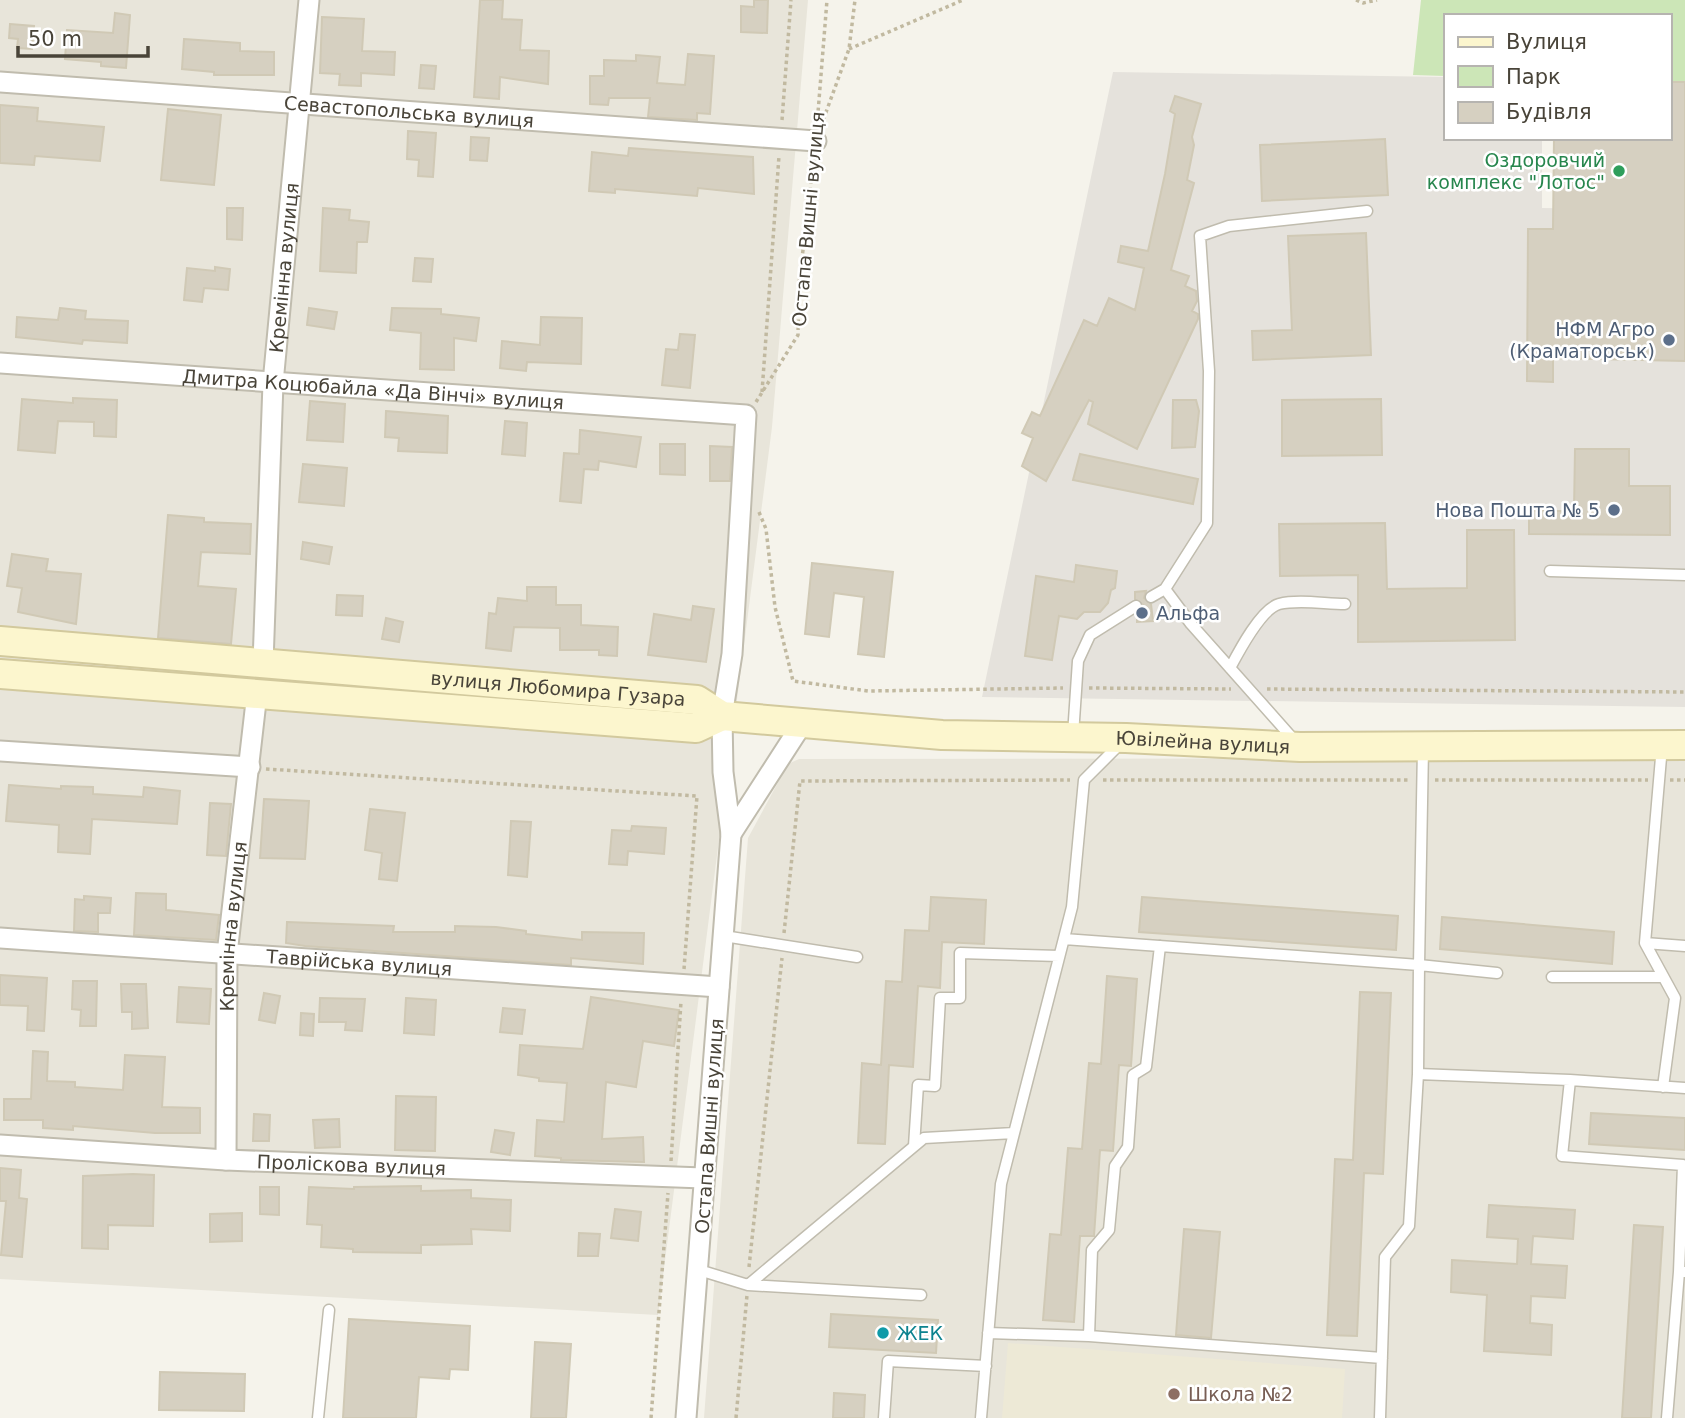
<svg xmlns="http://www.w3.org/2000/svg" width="1685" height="1418" font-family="'DejaVu Sans',sans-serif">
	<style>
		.residential { fill: #e8e5da }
		.industrial { fill: #e5e2dc }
		.education { fill: #ede9d6 }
		.green { fill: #cce6b7 }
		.building { fill: #d6d0c1; stroke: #d0c9b5; stroke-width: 2 }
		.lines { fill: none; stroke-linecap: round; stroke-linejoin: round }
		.lane-casing { stroke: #c0bcae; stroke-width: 13 }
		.street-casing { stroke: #c0bcae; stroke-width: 23 }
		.secondary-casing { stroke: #d2c99d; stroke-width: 32 }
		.path { stroke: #c1b9a0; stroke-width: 3.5; stroke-dasharray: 3.5 3.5; stroke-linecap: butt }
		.lane { stroke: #fff; stroke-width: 10 }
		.street { stroke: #fff; stroke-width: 19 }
		.secondary { stroke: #fcf6ce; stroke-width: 28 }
		.leisure-dot { fill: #2e9e5b; stroke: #fff; stroke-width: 2.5 }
		.service-dot { fill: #5c6f8a; stroke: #fff; stroke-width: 2.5 }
		.culture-dot { fill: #0f9aa8; stroke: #fff; stroke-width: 2.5 }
		.education-dot { fill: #8d6e63; stroke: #fff; stroke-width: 2.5 }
		.labels { text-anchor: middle; stroke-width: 5; stroke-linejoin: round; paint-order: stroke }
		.street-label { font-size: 19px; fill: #494439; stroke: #fff }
		.leisure-label { font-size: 19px; fill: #27864d; stroke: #fff; text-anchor: end }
		.service-label { font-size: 19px; fill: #4e5e75; stroke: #fff; text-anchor: end }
		.culture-label { font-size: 19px; fill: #0d838f; stroke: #fff; text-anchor: start }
		.education-label { font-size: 19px; fill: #785e54; stroke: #fff; text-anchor: start }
	</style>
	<rect width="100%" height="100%" fill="#f5f3eb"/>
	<path class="residential" d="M0 0H808L772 427 658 1315 0 1279Z
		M1685 758V1418H704L748 838 788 764 799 759Z"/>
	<path class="industrial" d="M1113 72 1445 77V138H1542V208L1685 210V707L982 697Z"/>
	<path class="education" d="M1008 1343 1345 1369 1342 1418H1002Z"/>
	<path class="green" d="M1421 0H1685V81H1669V16H1445V76L1413 75Z"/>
	<path class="building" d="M480 0H503L502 19 522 20 520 50 549 51 548 84 500 77 499 99 474 97Z
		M754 0H768L767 33 741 32V6L754 7Z
		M115 13 130 15 126 68 101 66V62L65 59 67 30 113 33Z
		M322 17 364 19 362 51 395 52 394 75 361 73V86L339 85 340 74 320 73Z
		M10 24 34 26 32 49 17 48 18 39 9 38Z
		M184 39 240 43V51L274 52V75H214V72L182 69Z
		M688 54 714 56 710 114 697 113V120L648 117 650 98H609L608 105 590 104V76H604V60L636 61V55L660 57 657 83 685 85Z
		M421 65 436 66 434 89 419 88Z
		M1669 82H1685V361L1553 358V382L1527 381 1528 229H1553L1554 138H1669Z
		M1175 96 1201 104 1192 137 1194 145 1187 180 1194 183 1171 270 1189 276 1185 286 1196 291 1197 301 1192 311 1198 314V319L1137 449 1088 424 1093 402 1089 400 1046 481 1022 466 1033 438 1022 433 1032 412 1040 416 1084 320 1097 326 1109 298 1135 310 1144 268 1118 262 1121 246 1148 251 1165 174 1175 114 1170 111Z
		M0 105 38 108 37 121 104 127 100 161 35 156 34 165 0 163Z
		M168 109 221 115 214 185 161 180Z
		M408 131 436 133 433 177 418 176 419 160 407 159Z
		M471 137 489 138 487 161 470 160Z
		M1385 139 1388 195 1262 201 1260 145Z
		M629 148 753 157 754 194 698 188 697 196 615 189V193L589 191 592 152 628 156Z
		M227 208H243L242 240 227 239Z
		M323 208 350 210 349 220 369 222 367 242H357L356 273 320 271Z
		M1366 233 1371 355 1253 360 1252 331 1292 330 1288 236Z
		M415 258 433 259 431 282 413 281Z
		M215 267 230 269 228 290 204 288 202 302 184 300 187 268 215 271Z
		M60 308 86 311 85 319 128 321 127 343 83 340 82 344 16 337 17 317 58 320Z
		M309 308 337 312 334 329 307 325Z
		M392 308 441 309V314L479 318 476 341 454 338V370L420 369 421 333 390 330Z
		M541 317 582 318 581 364 527 362 526 371 500 368 502 341 540 345Z
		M680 334 695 335 690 388 662 385 666 349 678 350Z
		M73 398 117 400 116 437 94 436V422L58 421 55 453 18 450 22 399 73 403Z
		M1381 399 1382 455 1282 456V400Z
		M1173 400H1196L1199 411 1195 447 1172 448Z
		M310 401 345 404 343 442 307 440Z
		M386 411 448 416 447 453 398 451 399 438 385 437Z
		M505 421 527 423 525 456 502 454Z
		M580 430 641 437 636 467 599 461 598 470 584 469 581 503 560 501 564 453 579 454Z
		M660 444H685V475L660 474Z
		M710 446 732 447 730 481H710Z
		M1575 449H1629V486H1670V535L1529 534V511H1574Z
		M1080 454 1198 479 1193 504 1073 480Z
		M303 464 347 468 344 506 299 502Z
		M168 515 204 518V522L251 524 250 554 201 552 198 586 236 589 231 644 158 638Z
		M1385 523 1387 589 1467 588V530H1514L1515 640 1358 642V575L1280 576 1279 524Z
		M303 542 332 547 329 564 301 559Z
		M12 554 48 559 46 571 81 574 76 624 18 612 22 588 7 586Z
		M812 563 893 572 884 657 858 654 864 597 834 593 829 637 805 634Z
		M1076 565 1117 571 1115 588 1111 590 1108 603 1100 612H1084L1077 619 1059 616 1052 660 1025 656 1036 576 1074 582Z
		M527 587H556V605H581V625L618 627 617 656 599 655V650H560V628L514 627 511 651 486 648 489 613 496 614 498 598 527 601Z
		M1146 591 1144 598 1151 604 1153 621 1137 622V614L1143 605 1135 599V592Z
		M337 595 363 596 362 616 336 615Z
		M693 606 714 609 706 662 648 655 654 614 691 620Z
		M386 618 403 622 399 642 382 639Z
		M9 785 61 789V786L93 787V794L143 797 144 787 180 791 177 824 92 819 90 854 58 852 59 825 6 821Z
		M264 799 309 801 305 859 260 858Z
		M210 803 231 804 226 856 207 855Z
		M370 809 405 813 397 881 379 879 382 853 365 850Z
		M511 821 531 822 527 877 508 875Z
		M632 826 666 828 664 854 628 851 627 865 609 864 612 830 631 831Z
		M136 893 166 894V910L219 915 216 940 134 935Z
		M84 896 111 898 110 913H98V932L74 931 75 899 84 900Z
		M931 897 986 900 984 944 942 942 940 988 918 986 913 1067 889 1065 885 1144 858 1143 862 1063 881 1065 886 981 902 982 905 930 929 931Z
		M1142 897 1398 916 1396 950 1139 932Z
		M1442 917 1614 932 1612 964 1440 949Z
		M287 922 394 926 393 932H455V926L496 927 526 931V934L582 940V932L644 933 643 964 571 958V965L305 946 286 943Z
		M0 975 47 978 44 1031 27 1030 28 1006 0 1005Z
		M1107 976 1137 979 1131 1066 1119 1065 1113 1151 1100 1150 1094 1236H1080L1074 1322 1043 1320 1050 1234 1061 1235 1068 1148 1082 1149 1089 1063 1101 1064Z
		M73 981H97L96 1026H80L81 1010 72 1009Z
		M121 984H146L148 1028 132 1029V1012H122Z
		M179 987 211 989 209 1024 177 1022Z
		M1360 992 1391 993 1383 1174 1364 1173 1357 1336 1327 1335 1335 1159 1353 1160Z
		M264 993 280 996 275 1023 259 1020Z
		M591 997 679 1010 674 1046 643 1041 636 1087 606 1082 602 1139 643 1137 644 1162 561 1160V1158L535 1156 537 1120 564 1122 567 1083 539 1081V1078L518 1075 520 1045 583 1049Z
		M320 998 365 999 362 1031 345 1030 346 1022H319Z
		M406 998 436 1000 434 1035 404 1033Z
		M503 1008 525 1010 522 1034 500 1032Z
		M301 1013 314 1014 313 1036 300 1035Z
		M33 1051 48 1052 47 1081 75 1082V1087L123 1090 125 1055 165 1057 162 1107 200 1108V1133H155L73 1126V1130L43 1128V1120H4V1099H31Z
		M396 1096 436 1097 435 1151 395 1150Z
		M1591 1113 1685 1118V1150L1589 1144Z
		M254 1114 270 1115 269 1141H253Z
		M339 1119 340 1147 315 1148 313 1120Z
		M495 1130 514 1133 510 1155 491 1152Z
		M0 1168 21 1170 19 1198 27 1199 22 1257 1 1255 6 1201H0Z
		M133 1174 154 1175 153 1226 108 1225V1249L82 1248 83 1176Z
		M421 1186V1191L471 1190V1198L511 1200 510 1231 471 1229 472 1244 421 1245V1253L353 1252V1249L321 1247 322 1225 307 1224 309 1187 354 1189V1187Z
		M260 1187H279V1215L260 1214Z
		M1489 1205 1575 1210 1573 1239 1533 1236 1531 1264 1567 1266 1565 1298 1531 1296 1530 1323 1552 1325 1551 1355 1484 1351 1487 1295 1451 1292 1452 1260 1517 1264 1518 1239 1487 1237Z
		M615 1209 641 1212 638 1241 611 1238Z
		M242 1213V1241L210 1242V1214Z
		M1634 1225 1663 1227 1651 1418H1622Z
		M1184 1229 1220 1232 1211 1338 1176 1335Z
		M579 1233 600 1234 598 1256H578Z
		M831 1314 938 1320 936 1353 829 1347Z
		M349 1319 470 1326 468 1370 450 1369 449 1379 419 1377 416 1418H343Z
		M535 1342 571 1344 566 1418H531Z
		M160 1372 245 1374 244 1411 159 1410Z
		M834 1393 865 1395 864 1418H833Z"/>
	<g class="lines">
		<g class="lane-casing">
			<path id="lane" d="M1550 571 1685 575
				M1151 597 1165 589
				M1230 668C1239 651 1261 609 1279 604 1299 599 1325 604 1345 604
				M1073 735 1078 661 1090 635 1136 606
				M1295 741 1191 624 1165 589 1207 523 1209 371 1200 236 1229 226 1367 211
				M1662 746 1645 943 1685 946
				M724 936 857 957
				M1064 939 1419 965 1423 748
				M1645 943 1675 998 1663 1087
				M1552 977H1663
				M1418 1074 1419 965 1497 973
				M1685 1088 1570 1080 1562 1156 1683 1165 1679 1272H1685
				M914 1146 918 1085 935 1086 940 998H960V953L1059 956
				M699 1270 748 1285 921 1295
				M748 1285 924 1138 1014 1133
				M988 1333 1089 1336 1092 1250 1109 1230 1115 1166 1128 1147 1133 1075 1146 1067 1160 946
				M1089 1336 1382 1358
				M318 1418 329 1310
				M884 1418 888 1361 986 1366
				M981 1418 1001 1184 1072 907 1084 780 1120 744
				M1380 1418 1385 1257 1409 1226 1418 1074 1570 1080
				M1667 1418 1679 1272"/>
		</g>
		<g class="street-casing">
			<g id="street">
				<path id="s1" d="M0 82 816 141"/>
				<path id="s2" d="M0 363 746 415 732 654 722 716 723 772 731 834 686 1418"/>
				<path id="s3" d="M263 663 273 383 309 0"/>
				<path d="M0 751 250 767"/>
				<path d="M731 834 802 724"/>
				<path id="s4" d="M0 938 719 987"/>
				<path id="s5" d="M0 1145 226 1160 703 1178"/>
				<path id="s6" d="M226 1160 227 954 257 693"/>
			</g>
		</g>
		<g class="secondary-casing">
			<g id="secondary">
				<path id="s7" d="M0 641 697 700 722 716 942 735 1126 738 1300 747 1685 745"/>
				<path d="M0 674 696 728 722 716"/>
			</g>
		</g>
		<path class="path" d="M1356 0 1363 3 1377 0
			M849 49 963 0
			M782 120 791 0
			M817 125 827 0
			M821 126 849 49 855 0
			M762 392 779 156
			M756 402 798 335 799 284 814 157
			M759 512 766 529 775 607 793 681 868 691 1063 688
			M1089 688 1231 689
			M1267 689 1685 692
			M266 769 697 796 684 969
			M1103 780H1410
			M1435 780H1648
			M1670 780H1685
			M784 933 800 781 1070 780
			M671 1161 681 1001
			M749 1267 782 958
			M651 1418 668 1193
			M736 1418 747 1295"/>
		<use href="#lane" class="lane"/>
		<use href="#street" class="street"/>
		<use href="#secondary" class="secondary"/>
	</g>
	<circle class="leisure-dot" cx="1619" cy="171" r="7"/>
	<g class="service-dot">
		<circle cx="1669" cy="340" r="7"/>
		<circle cx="1614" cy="510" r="7"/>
		<circle cx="1142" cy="613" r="7"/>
	</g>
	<circle class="culture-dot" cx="883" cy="1333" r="7"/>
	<circle class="education-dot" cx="1174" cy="1394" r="7"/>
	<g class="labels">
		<g class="street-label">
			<text dy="7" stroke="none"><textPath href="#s1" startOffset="410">Севастопольська вулиця</textPath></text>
			<text transform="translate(808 219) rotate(-85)" y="7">Остапа Вишні вулиця</text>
			<text dy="7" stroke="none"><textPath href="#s3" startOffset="396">Кремінна вулиця</textPath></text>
			<text dy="7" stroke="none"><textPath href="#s2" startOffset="374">Дмитра Коцюбайла «Да Вінчі» вулиця</textPath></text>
			<text dy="7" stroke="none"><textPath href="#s7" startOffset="560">вулиця Любомира Гузара</textPath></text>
			<text dy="7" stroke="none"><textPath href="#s7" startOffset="1211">Ювілейна вулиця</textPath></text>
			<text dy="7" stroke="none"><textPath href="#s6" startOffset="234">Кремінна вулиця</textPath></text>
			<text dy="7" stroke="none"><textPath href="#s4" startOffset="360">Таврійська вулиця</textPath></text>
			<text transform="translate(709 1126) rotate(-86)" y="7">Остапа Вишні вулиця</text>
			<text dy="7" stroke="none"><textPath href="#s5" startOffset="352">Проліскова вулиця</textPath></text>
		</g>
		<g class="leisure-label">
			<text x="1605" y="167">Оздоровчий<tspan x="1605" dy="22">комплекс "Лотос"</tspan></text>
		</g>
		<g class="service-label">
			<text x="1655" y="336">НФМ Агро<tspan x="1655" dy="22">(Краматорськ)</tspan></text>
			<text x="1600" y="517">Нова Пошта № 5</text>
			<text x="1156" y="620" text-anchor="start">Альфа</text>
		</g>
		<g class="culture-label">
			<text x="897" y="1340">ЖЕК</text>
		</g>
		<g class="education-label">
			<text x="1188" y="1401">Школа №2</text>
		</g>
	</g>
	<rect x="1444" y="14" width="228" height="126" fill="#ffffff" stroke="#b6b4b0" stroke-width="2"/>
	<rect x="1458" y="37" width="35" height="10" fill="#fcf6ce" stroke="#b6b4b0" stroke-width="2"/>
	<text x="1506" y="49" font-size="21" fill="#494439">Вулиця</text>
	<rect x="1458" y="66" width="35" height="21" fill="#cce6b7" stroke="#b6b4b0" stroke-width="2"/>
	<text x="1506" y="84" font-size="21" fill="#494439">Парк</text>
	<rect x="1458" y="102" width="35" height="21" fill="#d6d0c1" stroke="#b6b4b0" stroke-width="2"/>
	<text x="1506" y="119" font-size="21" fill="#494439">Будівля</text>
	<path d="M18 46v10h130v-10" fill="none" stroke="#494439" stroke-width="3.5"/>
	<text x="28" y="46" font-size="21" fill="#494439" stroke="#ffffff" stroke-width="5" paint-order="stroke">50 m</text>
</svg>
